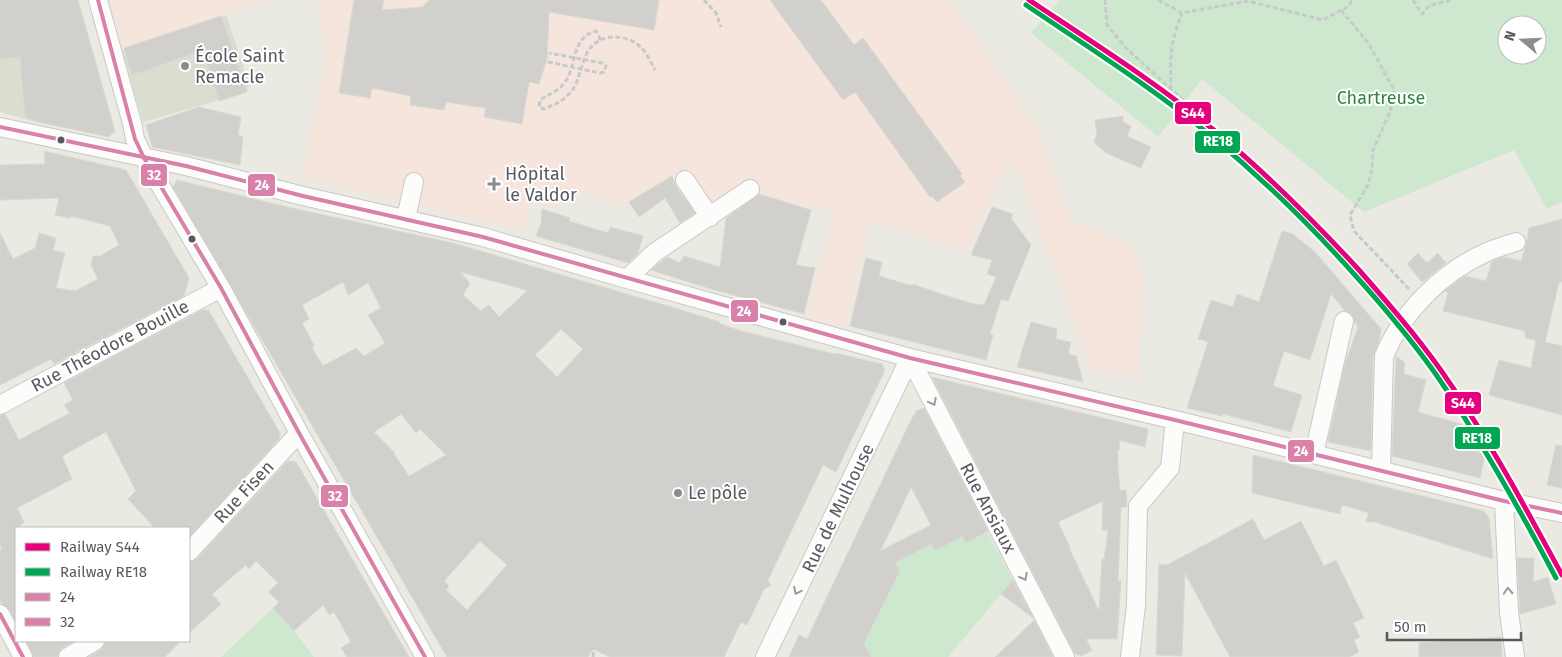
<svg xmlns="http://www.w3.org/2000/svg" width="1562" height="657" font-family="'Fira Sans',sans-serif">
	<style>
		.education { fill: #dcddd1 }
		.medical { fill: #f5e5dc }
		.green { fill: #cee8cf; fill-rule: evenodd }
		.building { fill: #d1d0cc; stroke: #d9d8d1; fill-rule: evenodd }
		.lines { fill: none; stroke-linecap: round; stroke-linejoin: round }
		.minor-casing { stroke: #c8c8c7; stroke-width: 20 }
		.path { stroke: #c5cbca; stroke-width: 3; stroke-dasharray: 5 2.5; stroke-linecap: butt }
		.minor { stroke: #fcfcfb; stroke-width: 18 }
		.bus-1-casing { stroke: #fff; stroke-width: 8 }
		.bus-2-casing { stroke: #fff; stroke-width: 8 }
		.bus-1 { stroke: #d981a9; stroke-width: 4 }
		.bus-2 { stroke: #d981a9; stroke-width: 4 }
		.rail-1-casing { stroke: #fff; stroke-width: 9 }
		.rail-2-casing { stroke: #fff; stroke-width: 9 }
		.rail-1 { stroke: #e5007d; stroke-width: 5 }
		.rail-2 { stroke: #00a651; stroke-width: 5 }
		.oneway { stroke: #9a9b9f }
		.poi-dot { fill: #8b8c8f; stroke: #fff; stroke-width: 2 }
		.bus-dot { fill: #585a62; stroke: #fff; stroke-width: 2 }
		.labels { text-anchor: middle; stroke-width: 4; stroke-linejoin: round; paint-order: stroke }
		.poi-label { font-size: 18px; fill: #585a62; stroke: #fff; text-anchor: start }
		.park-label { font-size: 18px; fill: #2c863f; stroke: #fff }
		.street-label { font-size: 18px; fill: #585a62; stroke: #fff }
		.line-badge { stroke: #fff; stroke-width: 2 }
		.badge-label { font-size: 14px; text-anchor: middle; font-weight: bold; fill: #fff }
	</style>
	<rect width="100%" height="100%" fill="#eae9e2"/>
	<path class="education" d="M0 0H31L38 121 36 122 0 112Z
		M226 15 249 83 247 92 143 122 122 50Z"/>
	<path class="medical" d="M110 0H276L221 16 124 48Z
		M317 0H951L1038 127 1073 224H1079L1121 240 1136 254 1144 275 1139 377 1095 371 1090 365 1015 164 1006 168 964 252 870 221 846 328 807 318 833 212 756 193 716 218 686 167 622 205 609 202 581 192 558 209 532 202 521 230 302 177 327 54Z"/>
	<path class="green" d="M1060 0H1562V202L1547 209 1514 150 1364 212 1202 79 1158 137 1031 33ZM1507 25H1537V55H1507Z
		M987 532 1013 580 948 657H871L867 649 860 651 862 629 870 632 900 571 894 562 931 543 935 551 962 536 966 543Z
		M273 608 294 631 314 657H221Z"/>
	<path class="building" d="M0 0H78L115 131 109 137 38 122 25 117 20 57 0 59Z
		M354 0H384L382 10 423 7 429 0H659L654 30 549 12 547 59 539 84 529 82 522 124 484 117 486 108 446 102 444 110 410 105 411 96 372 88 370 98 339 93Z
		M770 0H821L854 45 863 38 962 174 960 175 965 182 937 202 932 196 930 197 855 92 843 100Z
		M221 16 247 92 219 101 205 57 197 60 195 53 132 75 124 48Z
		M199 107 241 117 238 135 243 137 240 165 152 147 146 125Z
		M1123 116V122L1131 126 1127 136 1151 147 1141 168 1106 153 1094 142 1097 134 1095 120Z
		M44 151 126 170 189 278 184 296 54 364 51 359 0 385V233L13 259 35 248 39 233 56 238 53 250 65 253 56 288 75 291 98 279 91 265 93 256H100L119 245 110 226 71 216V218L55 215 59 198 0 200V165L45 164Z
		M672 176 676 186 695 213 680 223 665 198 639 217 629 202Z
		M177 180 287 207 453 243 678 309 720 322 718 323 741 331 834 354 835 353 882 364 885 370 836 472 823 465 768 580 771 586 764 589 747 625 741 622 724 657H610L593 649 588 657H447L173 187ZM460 272 526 290 527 291 499 317 489 305 481 311 463 295 470 283ZM343 282 348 295 368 283 381 308 368 315 385 343 364 356 356 348 323 366 312 348 314 345 302 323 309 319 302 305ZM561 329 583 349 557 377 535 355ZM401 414 416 433 420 429 446 455 409 476 394 454 395 453 374 432ZM480 541 507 565 467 610 446 590 449 586 444 581Z
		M759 194 811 210 796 265 815 268 804 314 711 289 651 270 667 257 680 263 684 256 720 267 726 218Z
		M992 207 1013 214 1011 218 1031 245 1008 301 1001 299 990 334 993 335 986 360 850 326 866 258 882 262 879 276 913 286V284L941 294 974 304 984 305 996 277 987 274 992 260 971 255Z
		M542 209 570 218 569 221 608 233 610 227 643 236 638 253 628 263 536 236 541 223Z
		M1562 219V282H1559L1545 342 1562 346V415L1489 395 1499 360 1531 368 1536 340 1525 338V331L1443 311 1448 293 1445 291 1446 290 1465 276 1486 281 1492 262 1494 260 1505 257 1521 261 1526 245 1529 228Z
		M1282 231 1293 234 1315 252 1381 329 1379 342 1373 356 1371 451 1328 442 1345 364 1358 327 1354 322 1352 314 1345 311 1331 294 1310 360 1284 351 1273 386 1302 395 1291 432 1223 414 1222 416 1187 408 1208 342 1198 339 1211 300 1233 307 1237 294 1259 302Z
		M1418 253 1427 263 1438 253 1446 263 1422 282 1407 264Z
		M204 309 209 311 280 433 279 439 189 537V528H155L128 499 136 491 106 432 62 456 72 479 17 508 24 522 18 528H16V622L9 609 2 604 0 600V549L2 548 0 544V416L5 414 19 440 70 413 64 405 73 400 64 383Z
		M1031 322 1057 329 1056 339 1071 342 1068 354 1076 356 1083 382 1017 367Z
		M1396 356 1405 363 1404 374 1426 380 1418 412 1468 426 1463 448 1485 454 1480 478 1392 456Z
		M932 377 1148 429 1145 447 1119 440 1120 450H1118V466L1120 490H1126L1127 507H1121L1118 581H1121L1117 639H1086L1092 650 1081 656 1075 654ZM1103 501 1102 530H1108L1104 559H1102L1099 611 1069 548 1070 547 1058 522Z
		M924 408 988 531 966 543 962 536 935 551 931 544 895 563 900 571 864 643 871 657H789L799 635 807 639 909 424 916 411ZM911 487 931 525 880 551 899 513Z
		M1556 445 1562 446V488L1547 485Z
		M1253 455 1484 511 1489 518 1493 559 1375 522H1366L1369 513 1342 505 1340 514 1252 493Z
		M288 461 296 462 409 657H347L341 648 351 642 334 612 329 615 323 605 294 631 273 608 279 602 268 592 278 583 256 561 249 569 246 565 212 594 221 604 189 633V562L197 559Z
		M1253 519 1264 540 1301 521 1324 566 1336 560 1364 618 1353 623 1360 637 1354 640 1359 652 1349 657H1230L1185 573 1182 656 1156 655 1159 564 1167 565Z
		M1517 558H1534L1533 582 1548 577 1556 604 1520 614Z
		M1013 580 1033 618 1001 594Z
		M1034 620 1053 657H995L1018 636Z
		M1501 637 1502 657H1419V643Z
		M26 641H75L62 648 59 652 57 657H34Z
		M106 641H181L165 657H89L101 650 104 646Z"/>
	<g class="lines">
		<g class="minor-casing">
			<path id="minor" d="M98 0 132 123 135 139 144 158 221 288 299 433 425 657
				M0 127 186 166 303 196 483 237 627 279 910 358 1175 420 1504 501 1562 513
				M685 180 710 217
				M406 218 414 182
				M627 279 654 253 750 189
				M910 358 1065 657
				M0 405 221 288
				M1314 454 1344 321
				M1381 470 1384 356C1403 311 1442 272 1487 252 1496 248 1506 245 1516 242
				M1504 501 1509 612 1515 657
				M189 552 299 433
				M0 614 23 657
				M68 657 95 641
				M765 657 910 358
				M1130 657 1136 605 1138 506 1170 468 1175 420"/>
		</g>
		<path class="path" d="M704 0 716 13 721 27
			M1105 0 1107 25 1126 48 1183 100
			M1158 0 1182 13 1248 1 1323 20 1349 6 1352 0
			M1413 0 1422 14 1430 5 1452 0
			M1341 10 1369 44 1394 90 1390 112 1373 150 1372 170 1368 185 1350 215 1354 231 1409 289
			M600 40 599 36 596 31C571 37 577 66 565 82 559 91 549 94 540 100L539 107 544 109C554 105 563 101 570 93 580 82 580 66 587 53 597 34 621 33 637 44 646 50 650 61 655 70
			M548 62 600 73 604 72 606 66 602 63 549 53
			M1171 90C1170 58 1170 43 1182 13
			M593 657 594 649"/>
		<use href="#minor" class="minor"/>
		<g class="bus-1-casing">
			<path id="bus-1" d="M0 127 186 166 303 196 483 237 910 358 1175 420 1504 501 1562 513"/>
		</g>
		<g class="bus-2-casing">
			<path id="bus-2" d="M98 0 135 139 144 158 221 288 299 433 425 657
				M0 614 23 657"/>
		</g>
		<use href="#bus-1" class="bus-1"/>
		<use href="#bus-2" class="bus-2"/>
		<g class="rail-1-casing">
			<path id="rail-1" d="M1029 0C1092 42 1157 83 1215 131 1267 174 1314 221 1359 270 1387 302 1415 334 1440 369 1486 434 1524 505 1562 575"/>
		</g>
		<g class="rail-2-casing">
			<path id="rail-2" d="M1026 5C1088 47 1153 88 1211 136 1262 178 1310 225 1354 274 1383 306 1410 338 1435 373 1480 438 1519 508 1556 578"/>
		</g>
		<use href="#rail-1" class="rail-1"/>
		<use href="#rail-2" class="rail-2"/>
	</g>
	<defs><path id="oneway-chevron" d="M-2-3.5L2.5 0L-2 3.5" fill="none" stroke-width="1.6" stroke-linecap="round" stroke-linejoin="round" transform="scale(1.25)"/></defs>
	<g class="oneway">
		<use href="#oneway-chevron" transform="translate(933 402) rotate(62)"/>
		<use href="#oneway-chevron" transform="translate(1024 577) rotate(62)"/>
		<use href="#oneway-chevron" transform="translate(797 591) rotate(116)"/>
		<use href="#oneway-chevron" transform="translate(1508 591) rotate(-93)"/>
	</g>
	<g class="poi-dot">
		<circle cx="185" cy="66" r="5"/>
		<path d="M491.5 176.5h5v5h5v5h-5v5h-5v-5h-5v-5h5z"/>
		<circle cx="678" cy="493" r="5"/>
	</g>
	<g class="bus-dot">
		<circle cx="61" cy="140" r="4.5"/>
		<circle cx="192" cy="239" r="4.5"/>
		<circle cx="783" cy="322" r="4.5"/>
	</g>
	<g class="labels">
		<g class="poi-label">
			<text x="195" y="62">École Saint<tspan x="195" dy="21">Remacle</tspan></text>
			<text x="505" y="180">Hôpital<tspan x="505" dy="21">le Valdor</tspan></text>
			<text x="688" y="499">Le pôle</text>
		</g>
		<g class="park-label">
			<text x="1381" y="104">Chartreuse</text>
		</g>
		<g class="street-label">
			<text transform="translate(110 346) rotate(-28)" y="6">Rue Théodore Bouille</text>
			<text transform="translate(244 492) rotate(-47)" y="6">Rue Fisen</text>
			<text transform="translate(838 508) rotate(-64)" y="6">Rue de Mulhouse</text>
			<text transform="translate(988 508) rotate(62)" y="6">Rue Ansiaux</text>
		</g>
	</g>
	<g class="line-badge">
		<rect x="1174" y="101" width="38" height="24" rx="5" fill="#e5007d"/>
		<rect x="1194" y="130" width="47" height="24" rx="5" fill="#00a651"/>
		<rect x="140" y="163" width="28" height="24" rx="5" fill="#d981a9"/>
		<rect x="247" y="173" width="29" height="24" rx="5" fill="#d981a9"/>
		<rect x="730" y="299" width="29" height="24" rx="5" fill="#d981a9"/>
		<rect x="1444" y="391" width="38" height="24" rx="5" fill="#e5007d"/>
		<rect x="1454" y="426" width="47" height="24" rx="5" fill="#00a651"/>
		<rect x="1287" y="439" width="28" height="24" rx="5" fill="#d981a9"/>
		<rect x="320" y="484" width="29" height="24" rx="5" fill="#d981a9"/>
	</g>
	<g class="badge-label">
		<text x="1193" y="118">S44</text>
		<text x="1218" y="146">RE18</text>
		<text x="154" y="180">32</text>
		<text x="262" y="190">24</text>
		<text x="744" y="316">24</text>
		<text x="1463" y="408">S44</text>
		<text x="1477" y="443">RE18</text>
		<text x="1301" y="456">24</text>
		<text x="335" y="501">32</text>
	</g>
	<rect x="15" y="527" width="175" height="115" fill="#ffffff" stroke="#bcbdc0"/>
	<rect x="25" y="543" width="25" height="8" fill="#e5007d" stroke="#bcbdc0"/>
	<text x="60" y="552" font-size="15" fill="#585a62">Railway S44</text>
	<rect x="25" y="568" width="25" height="8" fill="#00a651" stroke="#bcbdc0"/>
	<text x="60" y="577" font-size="15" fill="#585a62">Railway RE18</text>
	<rect x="25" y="593" width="25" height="8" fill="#d981a9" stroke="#bcbdc0"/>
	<text x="60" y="602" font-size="15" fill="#585a62">24</text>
	<rect x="25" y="618" width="25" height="8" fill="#d981a9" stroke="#bcbdc0"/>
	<text x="60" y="627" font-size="15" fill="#585a62">32</text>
	<g transform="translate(1522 40) rotate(289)"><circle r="24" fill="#ffffff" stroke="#bcbdc0"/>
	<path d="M0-4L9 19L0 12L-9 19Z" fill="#8b8c8f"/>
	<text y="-8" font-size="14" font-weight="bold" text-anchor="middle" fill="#585a62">N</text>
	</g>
	<path d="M1387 632v8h134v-8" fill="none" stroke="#585a62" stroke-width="2.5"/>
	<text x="1394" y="632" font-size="15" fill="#585a62" stroke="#ffffff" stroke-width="4" paint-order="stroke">50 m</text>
</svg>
